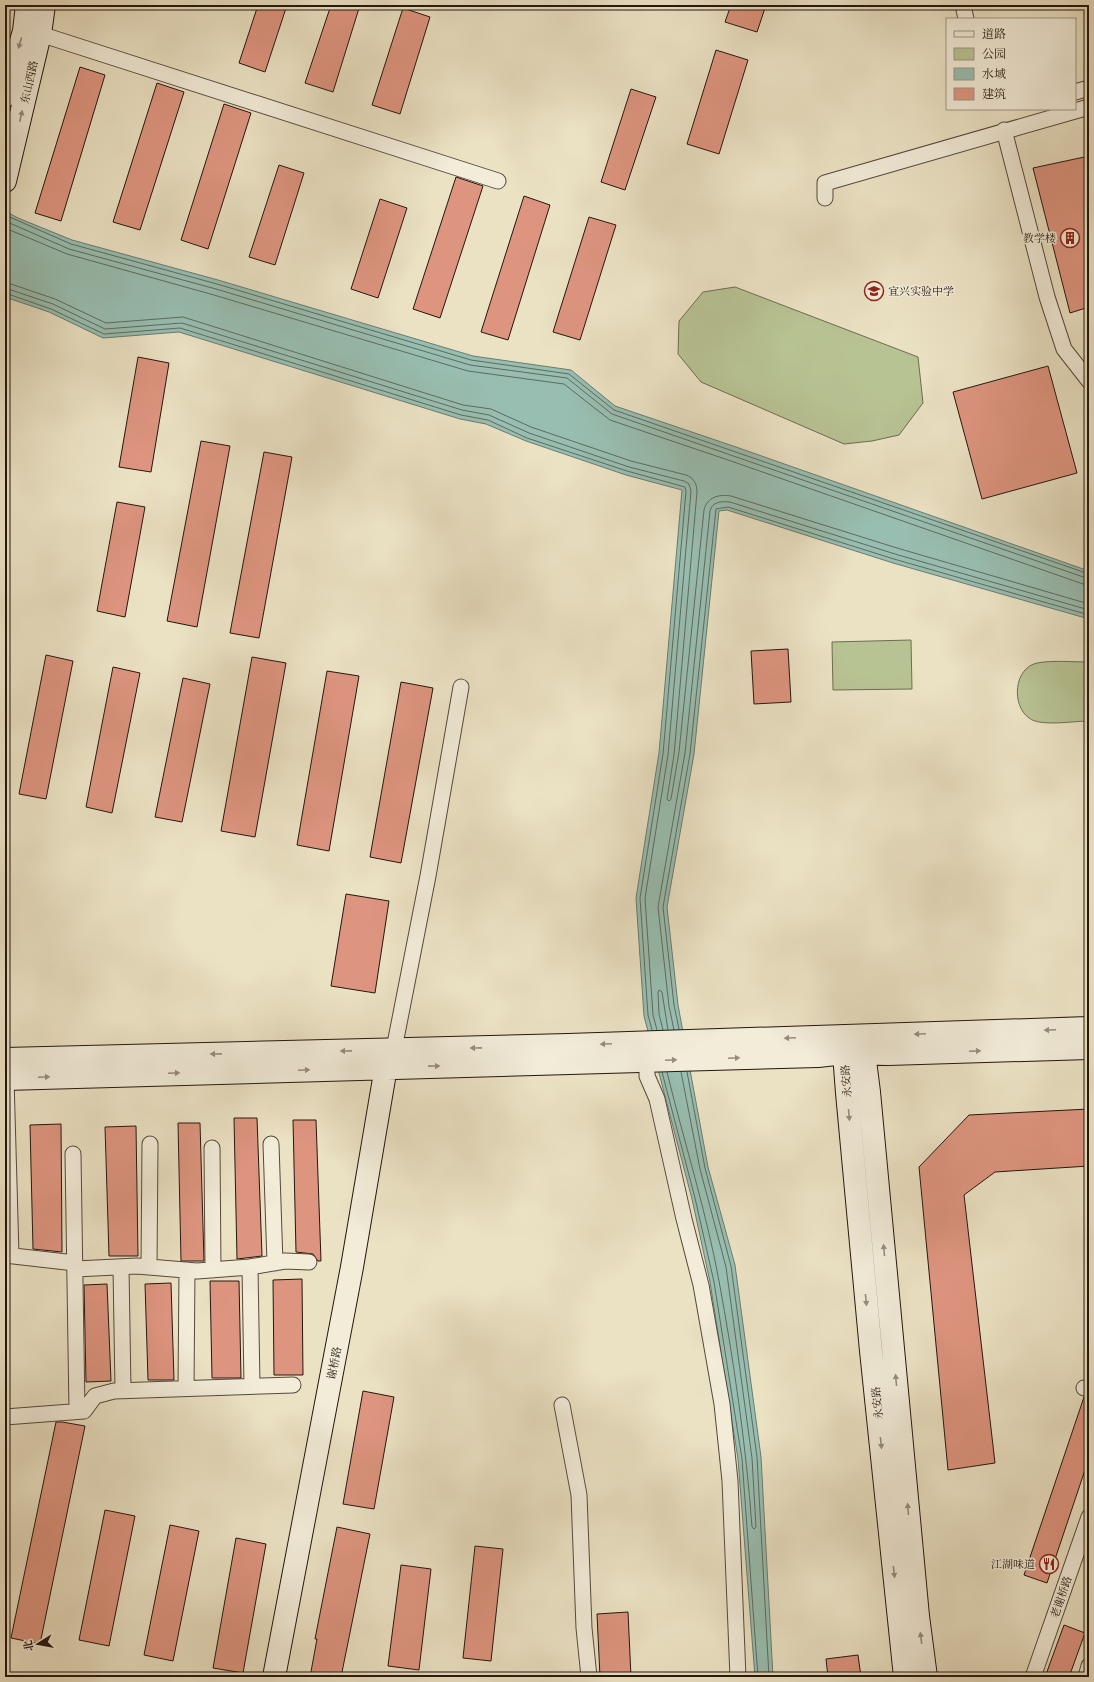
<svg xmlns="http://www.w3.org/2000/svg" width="1094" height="1682" font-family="'Libre Caslon Text','Noto Serif SC',serif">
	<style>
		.green { fill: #b8c394; stroke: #6e6c51 }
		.water { fill: #98beb1; stroke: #6a7b70 }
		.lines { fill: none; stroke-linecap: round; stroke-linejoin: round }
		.shore { stroke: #5e6a60; stroke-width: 1 }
		.building { fill: #de9580; stroke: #24160e }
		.street-casing { stroke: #56493c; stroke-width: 17 }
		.secondary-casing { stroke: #24160e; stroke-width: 24 }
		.street { stroke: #f2ecd9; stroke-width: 15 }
		.secondary { stroke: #f2ecd9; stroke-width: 22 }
		.oneway { fill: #958c7e }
		.labels { text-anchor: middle; stroke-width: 3; stroke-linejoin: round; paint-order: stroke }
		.street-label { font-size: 11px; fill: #24160e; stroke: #f2ecd9 }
		.poi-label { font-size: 11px; fill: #24160e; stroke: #f2ecd9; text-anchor: end }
	</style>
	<rect width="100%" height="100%" fill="#ebe2c4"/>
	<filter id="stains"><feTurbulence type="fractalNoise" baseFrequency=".005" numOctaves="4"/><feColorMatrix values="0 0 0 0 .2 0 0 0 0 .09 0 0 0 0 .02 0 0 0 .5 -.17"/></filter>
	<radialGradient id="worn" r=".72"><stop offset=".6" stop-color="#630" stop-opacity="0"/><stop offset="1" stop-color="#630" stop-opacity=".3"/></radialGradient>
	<path class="green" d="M735 287 918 357 923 403 899 435 872 441 844 444 701 382 678 354 679 321 703 292Z
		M911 640 912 689 833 690 832 642Z
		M1089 662V721C1074 721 1040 727 1029 718 1011 705 1014 668 1037 663 1053 660 1072 662 1089 662Z"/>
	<path class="water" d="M5 211 18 218 72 240 218 280 473 356 571 370 615 406 736 447 1089 571V619L893 563 727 510 719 511 694 754 667 907 678 1005 708 1167 735 1265 761 1457 773 1677H755L738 1459 710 1282 692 1199 644 1016 636 898 659 753 682 490 626 475 526 441 486 424 460 419 179 332 103 338 49 312 5 297Z"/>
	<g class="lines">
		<path class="shore" d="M5 215 71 244 217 284 471 360 569 374 614 410 1089 574
			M5 221 69 249 216 289 470 365 567 378 612 414 1089 579
			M5 228 67 254 214 295 468 371 564 384 610 420 731 461 1083 584 1089 585
			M5 282 55 299 106 323 183 317 463 405 491 409 531 427 631 461 686 475C694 478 697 484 697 492L674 755 667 799 669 801 671 799 679 752 704 510C707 497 719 494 731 496L897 548 1089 604
			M5 288 53 304 105 329 182 323 462 410 489 415 529 433 629 467 684 481 689 484 691 491 668 755 645 898 653 1015 657 1030
			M5 293 51 309 104 334 180 328 461 415 488 420 527 438 627 471 685 487 686 491 663 754 640 898 648 1015 652 1030
			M679 1029 674 1005 663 907 690 754 716 509 728 507 894 559 1089 615
			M663 1030 659 1014 658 992 659 990 662 992 668 1030
			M674 1030 669 1006 658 907 685 753 710 511C712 502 721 501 730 502L895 554 1089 610
			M662 1072 695 1198 714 1282 742 1459 758 1677
			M667 1072C684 1142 706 1210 719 1281 734 1362 746 1445 752 1527L754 1529 756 1527 752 1458 726 1267 700 1169 681 1072
			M687 1072 705 1168 731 1266 757 1457 769 1677"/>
	</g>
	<path class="building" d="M258 5H287L265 72 239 63Z
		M331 5H360L333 92 305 83Z
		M731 5H766L757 32 725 22Z
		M403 8 430 17 400 114 372 105Z
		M716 50 748 60 719 154 687 144Z
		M80 67 105 75 61 221 35 213Z
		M157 83 184 92 140 230 113 222Z
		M631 89 656 97 625 190 601 182Z
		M224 104 251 113 208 249 181 240Z
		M1089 156V307L1070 313 1033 168Z
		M279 165 304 173 275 265 249 257Z
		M456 177 483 186 440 318 413 309Z
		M524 196 550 205 508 340 481 332Z
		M380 199 407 208 378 298 351 289Z
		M589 217 616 225 580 340 553 332Z
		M138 357 169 363 151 472 119 467Z
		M1048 366 1077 473 982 499 953 392Z
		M201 441 230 446 197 627 167 621Z
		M264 452 292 457 259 638 230 633Z
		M117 502 145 507 125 617 97 611Z
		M788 649 791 702 754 704 751 651Z
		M46 655 73 661 46 799 19 794Z
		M252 657 286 663 255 837 221 831Z
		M113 667 140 673 112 813 86 807Z
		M327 671 359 676 329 851 297 845Z
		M183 678 210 684 182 822 155 817Z
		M401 682 433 688 401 863 370 857Z
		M346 894 389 901 375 993 331 986Z
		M1089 1109V1166L995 1172 964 1195 995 1463 948 1470 919 1167 969 1115Z
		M234 1118H257L262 1256 237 1259Z
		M293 1120H316L321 1261H318L313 1254 296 1252Z
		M178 1123H200L204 1261H181Z
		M61 1124 62 1252 33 1249 30 1125Z
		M136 1126 138 1256H109L105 1127Z
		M302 1279 303 1375H274L273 1280Z
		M210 1281H239L241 1378H212Z
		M171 1283 174 1380H148L145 1284Z
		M107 1284 111 1381 86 1382 84 1285Z
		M363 1391 394 1397 374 1509 343 1504Z
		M1084 1397 1089 1398V1458L1047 1583 1024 1575Z
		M56 1422H62L85 1426 40 1644 11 1638Z
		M105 1510 135 1516 109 1646 79 1640Z
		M170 1525 199 1531 173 1661 144 1655Z
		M337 1527 370 1534 341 1677H310L317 1639H315Z
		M236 1538 266 1544 243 1673 213 1668Z
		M475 1546 503 1549 491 1661 463 1658Z
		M401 1565 431 1569 419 1670 388 1666Z
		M628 1612 631 1677H600L597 1614Z
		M1064 1625 1085 1633 1069 1677H1045Z
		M858 1655 861 1677H828L826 1659Z"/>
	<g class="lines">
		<g class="street-casing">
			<path id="street" d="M963 5 966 19
				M40 34 498 181
				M1075 92 1089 88
				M1004 130 1047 297 1064 349 1089 381
				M825 198V183L1089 107
				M394 1049 428 876 461 687
				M647 1061V1076L657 1099 684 1219 701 1285 722 1404 730 1481 738 1677
				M6 1078 11 1255
				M271 1144 275 1263
				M212 1148 213 1270
				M73 1154 77 1411
				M5 1255 75 1263
				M121 1267 123 1390
				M149 1267 150 1144
				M250 1267 252 1386
				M75 1269 137 1266 197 1271 250 1267 285 1261 309 1262
				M186 1388 187 1270
				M1084 1388 1089 1389
				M562 1405 579 1495 584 1628 589 1677
				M5 1417 84 1411 95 1396 114 1391 293 1385
				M1033 1677 1089 1517
				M1086 1677 1089 1666"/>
		</g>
		<g class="secondary-casing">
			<path id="secondary" d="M5 96 24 31 27 5
				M5 181 40 34 44 5
				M850 1040 844 1053 847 1093 871 1351 905 1677
				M856 1041 864 1053 869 1092 918 1616 926 1677
				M5 1059 568 1045 1089 1028
				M5 1079 818 1056 844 1053 888 1054 1089 1048
				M274 1677 352 1267 386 1067 392 1054"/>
		</g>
		<use href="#street" class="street"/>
		<use href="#secondary" class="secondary"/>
	</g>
	<defs><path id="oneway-solid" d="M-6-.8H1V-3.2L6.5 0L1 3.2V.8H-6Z"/></defs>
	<g class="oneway">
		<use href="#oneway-solid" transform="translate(20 43) rotate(106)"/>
		<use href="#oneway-solid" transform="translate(21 116) rotate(-77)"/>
		<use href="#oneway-solid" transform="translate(1050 1030) rotate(178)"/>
		<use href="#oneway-solid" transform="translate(920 1034) rotate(178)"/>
		<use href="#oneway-solid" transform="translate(790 1038) rotate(178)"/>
		<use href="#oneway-solid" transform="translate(606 1044) rotate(178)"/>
		<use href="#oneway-solid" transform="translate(476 1048) rotate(179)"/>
		<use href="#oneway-solid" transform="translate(346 1051) rotate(179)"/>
		<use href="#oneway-solid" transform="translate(975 1051) rotate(-2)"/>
		<use href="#oneway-solid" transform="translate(216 1054) rotate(179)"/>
		<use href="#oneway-solid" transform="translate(734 1058) rotate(-2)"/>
		<use href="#oneway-solid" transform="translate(671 1060) rotate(-2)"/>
		<use href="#oneway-solid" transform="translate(434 1066) rotate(-1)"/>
		<use href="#oneway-solid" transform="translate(304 1070) rotate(-2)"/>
		<use href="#oneway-solid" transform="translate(174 1073) rotate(-2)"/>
		<use href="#oneway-solid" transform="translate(44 1077) rotate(-2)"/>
		<use href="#oneway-solid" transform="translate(849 1115) rotate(85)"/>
		<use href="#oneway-solid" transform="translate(884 1250) rotate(-95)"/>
		<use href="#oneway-solid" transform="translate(866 1300) rotate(85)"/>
		<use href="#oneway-solid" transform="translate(896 1380) rotate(-95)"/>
		<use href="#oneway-solid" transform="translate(881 1443) rotate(84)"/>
		<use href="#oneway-solid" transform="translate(908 1509) rotate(-95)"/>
		<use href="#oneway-solid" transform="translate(894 1572) rotate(84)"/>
		<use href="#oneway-solid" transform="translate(921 1638) rotate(-97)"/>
	</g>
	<defs>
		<g id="building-ring" transform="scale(1)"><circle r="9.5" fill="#f2ecd9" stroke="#8f2418" stroke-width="1.5"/><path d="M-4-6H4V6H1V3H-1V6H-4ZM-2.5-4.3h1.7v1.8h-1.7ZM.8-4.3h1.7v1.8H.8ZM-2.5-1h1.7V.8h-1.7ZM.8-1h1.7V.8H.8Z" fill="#8f2418"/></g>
		<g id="school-ring" transform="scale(1)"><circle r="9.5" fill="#f2ecd9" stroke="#8f2418" stroke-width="1.5"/><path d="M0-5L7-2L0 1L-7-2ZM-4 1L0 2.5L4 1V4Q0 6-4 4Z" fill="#8f2418"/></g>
		<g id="restaurant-ring" transform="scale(1)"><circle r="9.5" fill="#f2ecd9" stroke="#8f2418" stroke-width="1.5"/><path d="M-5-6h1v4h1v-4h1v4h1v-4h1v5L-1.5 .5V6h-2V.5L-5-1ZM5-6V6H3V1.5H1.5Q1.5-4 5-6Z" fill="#8f2418"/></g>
	</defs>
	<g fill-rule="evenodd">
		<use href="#building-ring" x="1070" y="238"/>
		<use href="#school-ring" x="874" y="291"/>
		<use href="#restaurant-ring" x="1049" y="1564"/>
	</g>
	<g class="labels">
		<g class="street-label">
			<text transform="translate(29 82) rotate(-77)" y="4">东山西路</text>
			<text transform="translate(846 1081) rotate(-94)" y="4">永安路</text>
			<text transform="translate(334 1363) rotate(-79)" y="4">谢桥路</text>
			<text transform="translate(877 1403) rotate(-96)" y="4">永安路</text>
			<text transform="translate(1061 1597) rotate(-71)" y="4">老谢桥路</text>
		</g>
		<g class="poi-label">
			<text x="1056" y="242">教学楼</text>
			<text x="888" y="295" text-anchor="start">宜兴实验中学</text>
			<text x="1035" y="1568">江湖味道</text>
		</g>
	</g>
	<rect width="1094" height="1682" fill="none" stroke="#ebe2c4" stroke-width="20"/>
	<rect x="6" y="6" width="1082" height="1670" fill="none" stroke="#24160e" stroke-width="2"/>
	<rect x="10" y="10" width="1074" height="1662" fill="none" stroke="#24160e"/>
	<rect x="946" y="18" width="130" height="92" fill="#f2ecd9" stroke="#a09688"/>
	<rect x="954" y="31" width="20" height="6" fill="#f2ecd9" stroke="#a09688"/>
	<text x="982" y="38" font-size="12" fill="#24160e">道路</text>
	<rect x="954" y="48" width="20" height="12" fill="#b8c394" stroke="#a09688"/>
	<text x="982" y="58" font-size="12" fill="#24160e">公园</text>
	<rect x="954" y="68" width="20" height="12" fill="#98beb1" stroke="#a09688"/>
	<text x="982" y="78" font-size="12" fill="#24160e">水域</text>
	<rect x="954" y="88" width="20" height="12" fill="#de9580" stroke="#a09688"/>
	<text x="982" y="98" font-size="12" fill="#24160e">建筑</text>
	<g transform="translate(38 1644) rotate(259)" stroke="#f2ecd9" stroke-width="3" paint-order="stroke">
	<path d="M0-3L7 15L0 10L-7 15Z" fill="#24160e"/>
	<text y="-6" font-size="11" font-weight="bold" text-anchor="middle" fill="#24160e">北</text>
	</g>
	<rect width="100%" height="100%" filter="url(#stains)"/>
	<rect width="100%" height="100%" fill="url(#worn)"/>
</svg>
